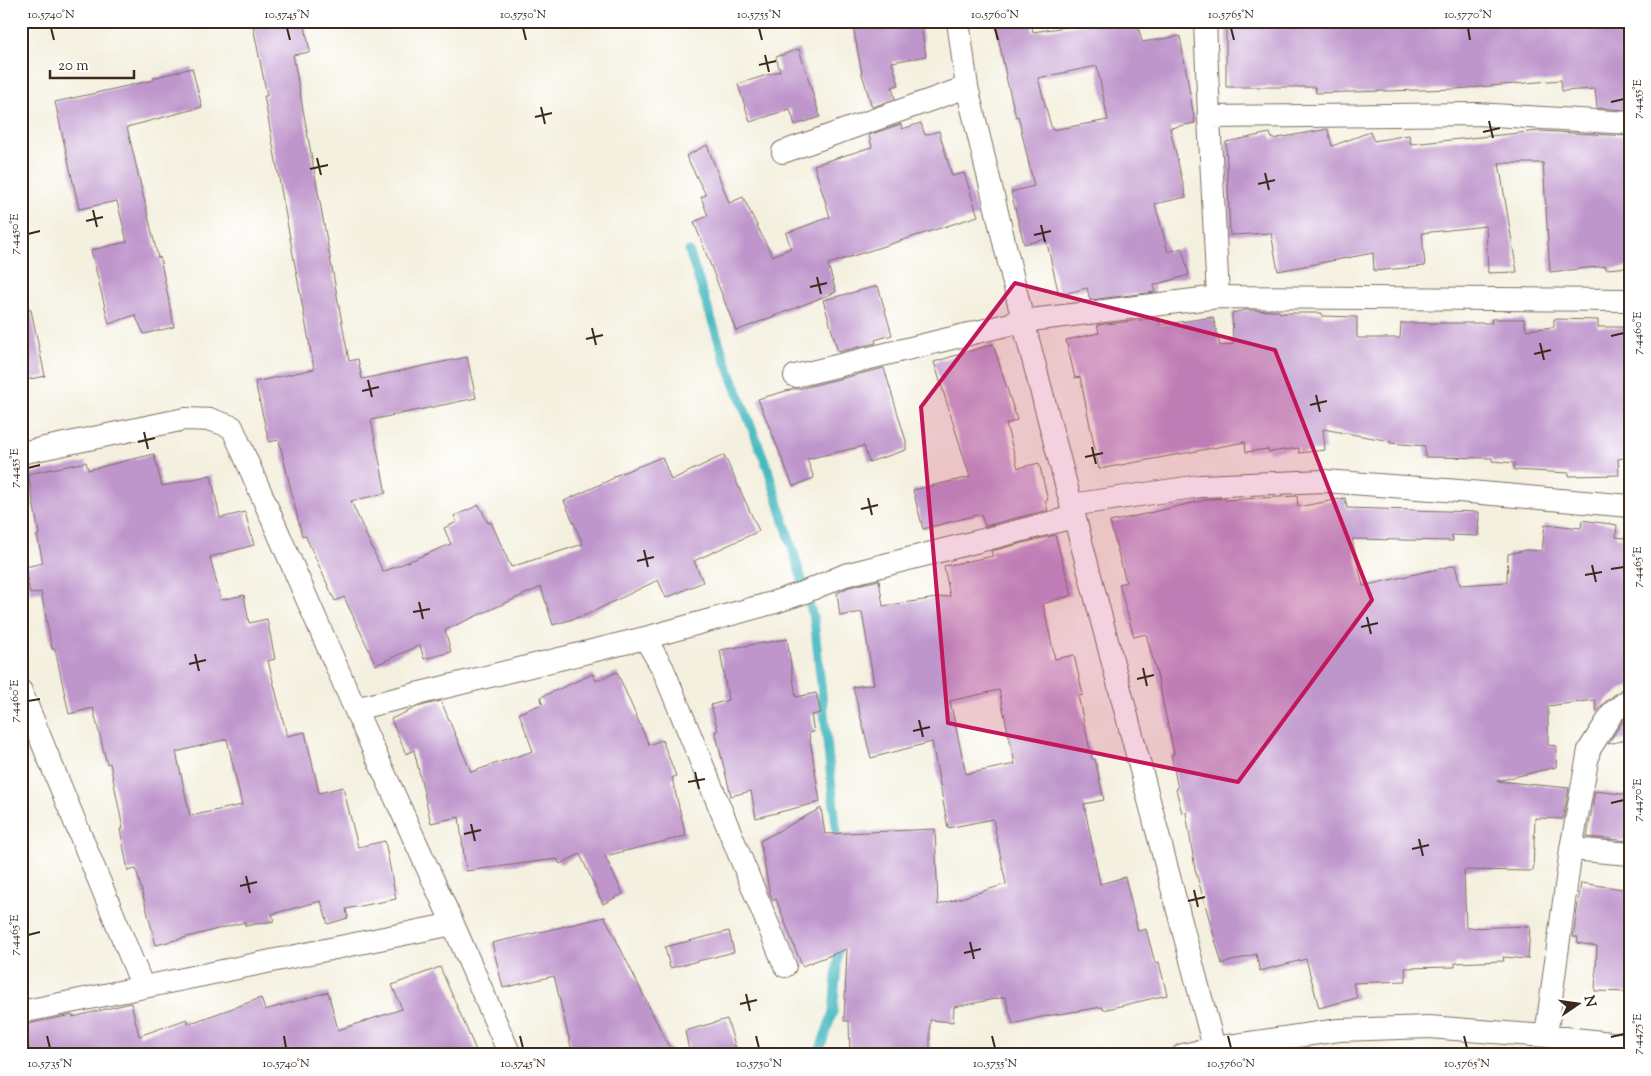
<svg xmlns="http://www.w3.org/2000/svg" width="1651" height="1076" font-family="'Sorts Mill Goudy',serif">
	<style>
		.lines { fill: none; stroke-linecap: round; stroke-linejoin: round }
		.stream { stroke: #4ab9c1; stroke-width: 9 }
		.building { fill: #bf96cc; fill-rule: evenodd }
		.street-casing { stroke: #7c6f62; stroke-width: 24 }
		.street { stroke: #fff; stroke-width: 22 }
		.marked { fill: #c2185b; fill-opacity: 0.2; stroke: #c2185b; stroke-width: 4; stroke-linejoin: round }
		.ticks { fill: none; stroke: #3b2a1e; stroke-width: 2 }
		.neatline { fill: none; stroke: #3b2a1e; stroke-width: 2 }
		.ticks-label { font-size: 12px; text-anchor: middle; fill: #3b2a1e }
	</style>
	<rect width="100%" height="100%" fill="#fff"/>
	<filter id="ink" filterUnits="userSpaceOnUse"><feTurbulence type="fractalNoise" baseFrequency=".02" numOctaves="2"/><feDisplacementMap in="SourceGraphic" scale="10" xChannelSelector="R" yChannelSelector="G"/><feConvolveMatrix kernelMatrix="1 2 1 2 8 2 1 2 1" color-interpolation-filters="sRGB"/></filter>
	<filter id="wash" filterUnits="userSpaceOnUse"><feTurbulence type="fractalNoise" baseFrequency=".0096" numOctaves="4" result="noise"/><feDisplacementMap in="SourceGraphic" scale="20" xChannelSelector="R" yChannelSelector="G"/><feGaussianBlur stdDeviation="1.12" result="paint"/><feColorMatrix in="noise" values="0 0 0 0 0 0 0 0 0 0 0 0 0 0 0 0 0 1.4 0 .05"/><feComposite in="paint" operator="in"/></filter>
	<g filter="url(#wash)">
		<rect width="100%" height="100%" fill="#f4f0df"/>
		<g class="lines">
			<path class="stream" d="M689 251 724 357 768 469 814 619 838 844
				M818 1055 833 1012 839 941"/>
		</g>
		<g id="blocks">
			<path class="building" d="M252 21H304L310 52 293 55 349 361 358 359 362 379 467 357 476 398 371 420 386 493 351 501 383 572 451 544 444 528 457 522 454 516 479 505 488 523 491 522 511 567 583 544 564 501 614 478V476L662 457 671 480 724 455 759 531 694 561 703 582 666 598 658 580 586 615 553 625 541 587 445 630 451 652 424 659 420 645 376 665 344 597 335 601 305 535 302 536 279 440 269 442 255 382 314 369 264 96H267Z
				M852 21H920L926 56 892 62 899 85 892 87 895 99 872 107 862 74Z
				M995 21H1031L1033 32 1106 21H1137L1142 42 1180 36 1195 123 1170 128 1186 197 1155 204 1168 252 1182 248 1189 275 1154 285 1155 292 1090 300 1087 288 1059 295 1046 239 1024 244 1011 192 1034 186 1018 116 1016 117 1007 81ZM1097 66 1108 120 1052 130 1038 78Z
				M1248 21H1626L1630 42V106L1628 110 1597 108 1595 89 1562 91 1561 80 1456 89 1316 93 1315 87H1226V24H1248Z
				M799 49 820 117 795 125 790 109 750 122 738 84 780 71 776 57Z
				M192 68 202 107 127 127 158 258 160 257 174 327 144 334 135 315 109 324 91 250 127 242 117 201 79 209 55 102 154 80 153 78Z
				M921 123 925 135 939 131 952 176 964 173 978 216 828 264 836 292 736 331 694 222 708 216 701 197 706 195 686 156 707 145 729 203 743 197 772 256 791 248 786 233 830 217 814 165 872 147 869 135 901 124 902 129Z
				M1328 129 1332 146 1370 132 1374 141 1409 135 1411 144 1539 131 1628 136 1630 267 1606 269V266L1550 272 1543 163H1499L1517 272 1488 273 1486 226 1422 233 1425 266 1374 271 1373 253 1278 271 1271 233 1230 235 1226 142 1270 133 1272 139Z
				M878 286 892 335 875 340 876 343 838 352 823 300Z
				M31 310 45 376 21 381V311Z
				M1246 310 1279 311 1280 313H1322V316L1357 317V338H1400L1401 323H1492L1491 319H1524L1526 330 1554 327V319L1598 320V327H1630V457L1618 459 1619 475 1569 476V473L1514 470V463L1492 461V458L1425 457V446L1390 443V441L1323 429 1325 450 1299 453V448L1269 452 1268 449 1246 452 1245 442 1099 469 1080 377 1075 378 1066 340 1099 333 1097 325 1159 318 1160 325 1213 317 1220 346 1233 344 1232 313Z
				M993 344 1017 420 1006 424 1018 468 1039 463 1048 500 1045 501 1048 510 985 526 981 514 923 529 913 490 970 477 934 362Z
				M884 368 906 441V450L869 462 864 446 807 459 814 478 793 486 758 399 793 389H798Z
				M154 454 162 486 211 475 220 518 245 512 254 545 210 557 221 600 244 595 249 623 267 619 275 659 268 661 287 736 305 732 319 793 343 787 358 847 385 841 396 899 346 909 348 918 328 924 321 901 272 914 274 921 245 926V922L156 945 136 869 128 871 120 829H123L110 763 107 764 93 708 69 714 55 649H52L41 592 30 594 25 567 43 563 37 535 39 534 28 474 86 462 88 470ZM227 739 242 805 190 816 176 752Z
				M1297 496 1298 507 1345 498 1347 508 1479 512 1478 536 1452 535 1453 541 1352 539 1363 586 1455 565 1460 585 1507 582 1508 554 1526 550 1542 551 1545 524 1581 528 1582 520 1617 525 1616 537 1630 539V686L1622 689 1605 702 1597 712 1595 700 1548 706V745L1557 746 1556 767 1497 781 1569 788 1563 819 1535 818 1533 871 1464 870 1466 928 1530 926 1528 959 1503 957 1504 961 1455 963V967L1405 968 1406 981 1353 983 1357 998 1319 1008 1306 959 1260 971 1256 954 1222 964 1195 869 1186 812 1182 813 1176 789 1178 788 1171 755 1174 754 1157 674 1146 634 1134 637 1119 584 1126 582 1110 522 1210 499 1224 498 1225 500Z
				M1055 535 1072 595 1043 604 1055 659 1074 655 1083 695 1078 696 1092 759H1095L1104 800 1084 804 1100 884 1125 877 1138 931 1146 929 1155 963 1159 962 1167 995 1103 1010 1102 1007 1041 1017 1013 1024 1005 997 954 1007 953 1022 930 1020V1055H850L849 1021H844L847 949 802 966 776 899 773 901 770 894 760 841 821 808 825 834 935 829 938 905 1006 884 993 819 948 828 932 742 871 758 853 687 874 684 862 612 840 616 837 593 849 587 879 580 883 606 950 596 944 566 993 556 991 551ZM999 690 1015 764 966 774 950 701Z
				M787 639 796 697 816 693 821 713 811 715 814 732 809 733 820 802 756 818 751 791 731 796 715 731H718L711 705 728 700 720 650Z
				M617 672 649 745 662 740 676 776 672 778 686 836 605 856 623 894 603 904 580 854 560 864 557 859 466 871 459 817 431 823 414 750 406 754 391 719 417 707 441 701 471 772 533 751 519 713 542 704 541 697 593 674 596 681Z
				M1630 716V739L1608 744 1623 721Z
				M1595 791 1630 795V841L1587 837Z
				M1581 883 1630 890V992L1595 991 1597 946 1577 943 1578 937H1573Z
				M605 917 673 1055H573L554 976 503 988 492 943Z
				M729 931 734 952 670 968 665 947Z
				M440 967 478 1055H31L22 1025 72 1015 73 1017 131 1003 139 1036 187 1019 188 1024 261 998 265 1010 328 992 338 1030 402 1009 392 985Z
				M727 1019 738 1055H690L685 1031Z"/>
		</g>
	</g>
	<g filter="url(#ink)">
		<use href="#blocks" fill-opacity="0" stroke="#7c6f62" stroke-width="1"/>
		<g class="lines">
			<g class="street-casing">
				<path id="street" d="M958 21 967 87 1023 321 1216 1055
					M1205 21 1209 117 1218 297
					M1209 117 1476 114 1630 123
					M783 152 967 87
					M795 376 1023 321 1218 297 1630 300
					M21 453 185 419 212 420 232 427 355 709 453 924 510 1055
					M1071 505 1200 486 1324 481 1459 491 1630 506
					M645 638 663 669 785 966
					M21 691 143 987
					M355 709 645 638 772 603 805 592 845 575 1074 517
					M1571 849 1630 854
					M21 1012 453 924
					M1546 1036 1571 849 1589 750 1613 712 1630 699
					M1183 1055 1215 1048 1339 1030 1429 1027 1546 1036 1630 1045"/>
			</g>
			<use href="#street" class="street"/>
		</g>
	</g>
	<path class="marked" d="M1015 283 1275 350 1372 600 1238 782 948 723 921 407Z"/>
	<path class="ticks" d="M51 28 54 40M287 28 290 40M523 28 526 40M759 28 762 40M995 28 998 40M1231 28 1234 40M1468 28 1470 40M765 55 769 72M759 65 776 61M1611 102 1624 99M541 107 545 124M535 117 552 113M1489 121 1493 138M1483 132 1500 128M317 158 321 175M310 169 328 165M1265 173 1269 190M1258 184 1275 180M93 210 97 227M86 221 103 217M1041 225 1045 242M28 234 40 231M1034 235 1051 231M817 277 821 294M810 287 827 283M592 328 596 345M1611 336 1624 333M586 339 603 335M1540 343 1544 360M1534 354 1551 350M368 380 372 397M362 391 379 387M1316 395 1320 412M1310 405 1327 401M144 432 148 449M138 442 155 438M1092 447 1096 464M1085 457 1103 453M28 468 40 465M868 498 872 515M861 509 878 505M644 550 648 567M637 561 654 557M1592 565 1596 582M1611 569 1624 567M1585 575 1602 572M419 602 423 619M413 612 430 609M1367 617 1371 634M1361 627 1378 623M195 654 199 671M189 664 206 660M1143 668 1147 686M1137 679 1154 675M28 701 40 699M919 720 923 737M913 731 930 727M695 772 699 789M688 782 705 779M1611 803 1624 800M471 824 475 841M464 834 481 830M1419 839 1423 856M1412 849 1429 845M246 876 250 893M240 886 257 882M1194 890 1198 907M1188 901 1205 897M28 935 40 932M970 942 974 959M964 953 981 949M746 994 750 1011M740 1004 757 1000M47 1036 50 1048M284 1036 286 1048M520 1036 523 1048M756 1036 759 1048M992 1036 995 1048M1228 1036 1231 1048M1464 1036 1467 1048M1611 1037 1624 1034"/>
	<rect width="1651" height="1076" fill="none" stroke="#fff" stroke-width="55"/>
	<g transform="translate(1578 1004) rotate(77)" stroke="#ffffff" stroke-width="4" paint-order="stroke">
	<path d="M0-4L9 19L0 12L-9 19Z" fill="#3b2a1e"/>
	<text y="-8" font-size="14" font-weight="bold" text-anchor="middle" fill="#3b2a1e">N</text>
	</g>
	<path d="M50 70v8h84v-8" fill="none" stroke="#3b2a1e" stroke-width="2.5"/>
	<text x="58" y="70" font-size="15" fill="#3b2a1e" stroke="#ffffff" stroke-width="4" paint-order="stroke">20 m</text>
	<rect x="28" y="28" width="1596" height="1020" class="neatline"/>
	<g class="ticks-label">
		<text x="51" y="18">10.5740°N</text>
		<text x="287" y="18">10.5745°N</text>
		<text x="523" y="18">10.5750°N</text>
		<text x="759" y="18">10.5755°N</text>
		<text x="995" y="18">10.5760°N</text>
		<text x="1231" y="18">10.5765°N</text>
		<text x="1468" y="18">10.5770°N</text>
		<text transform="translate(1637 99) rotate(-90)" y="4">7.4455°E</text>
		<text transform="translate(14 234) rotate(-90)" y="4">7.4450°E</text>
		<text transform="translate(1637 333) rotate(-90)" y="4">7.4460°E</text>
		<text transform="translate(14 468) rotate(-90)" y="4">7.4455°E</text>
		<text transform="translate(1637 567) rotate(-90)" y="4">7.4465°E</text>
		<text transform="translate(14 701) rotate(-90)" y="4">7.4460°E</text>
		<text transform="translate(1637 800) rotate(-90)" y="4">7.4470°E</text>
		<text transform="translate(14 935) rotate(-90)" y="4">7.4465°E</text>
		<text transform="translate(1637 1034) rotate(-90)" y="4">7.4475°E</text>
		<text x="50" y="1067">10.5735°N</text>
		<text x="286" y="1067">10.5740°N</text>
		<text x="523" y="1067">10.5745°N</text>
		<text x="759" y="1067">10.5750°N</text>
		<text x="995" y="1067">10.5755°N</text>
		<text x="1231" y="1067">10.5760°N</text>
		<text x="1467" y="1067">10.5765°N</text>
	</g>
</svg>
